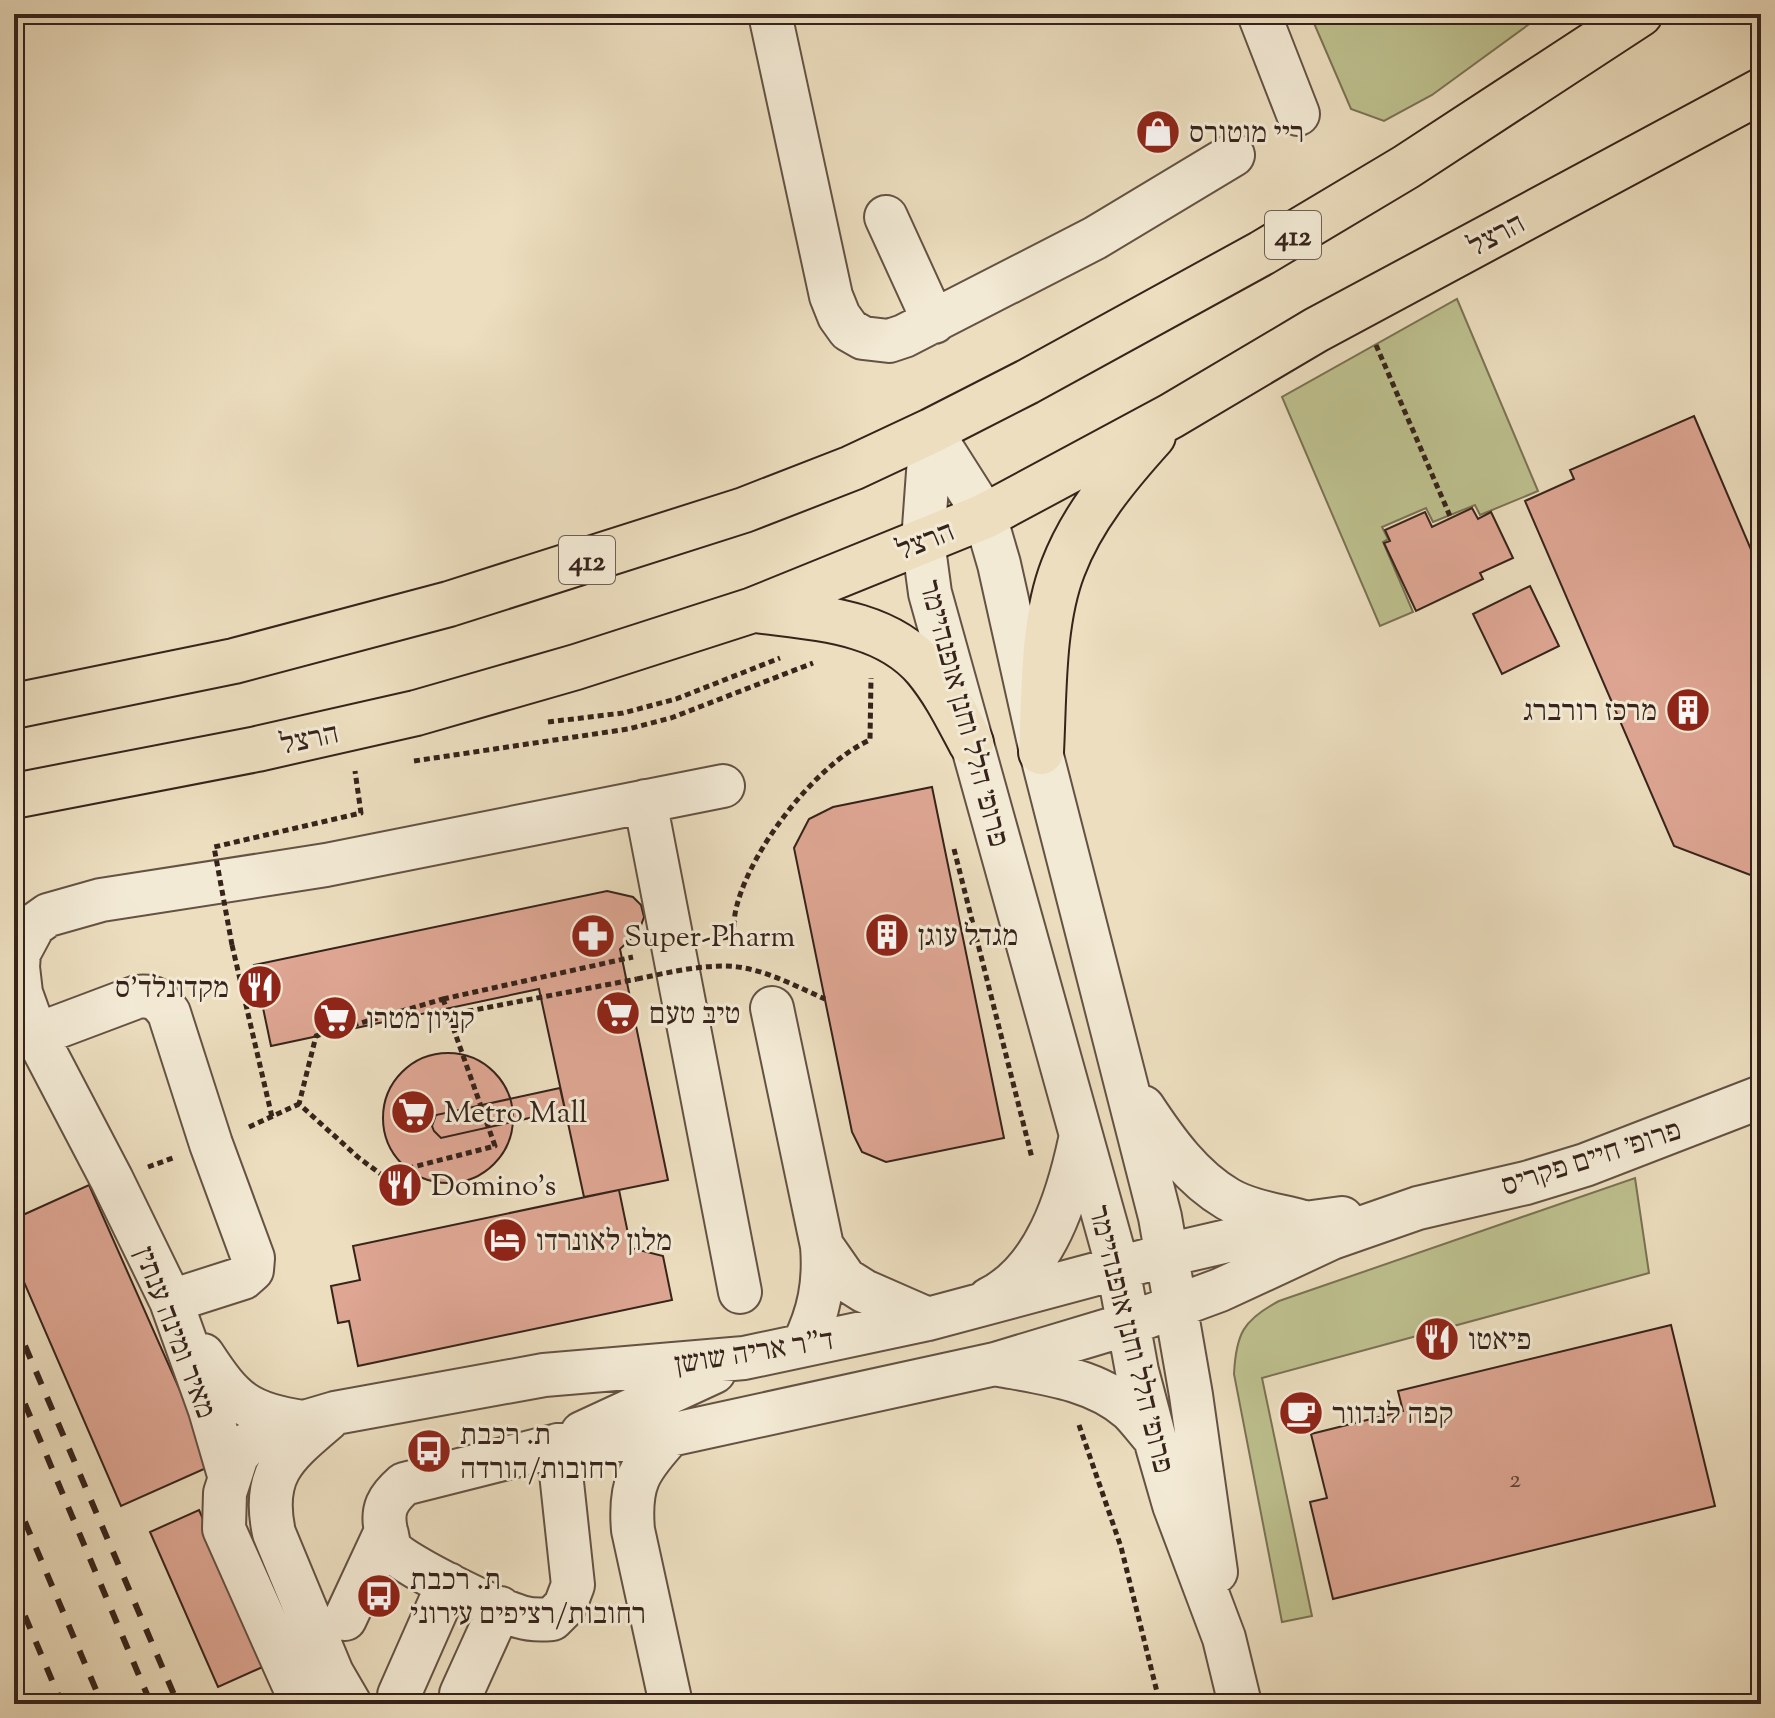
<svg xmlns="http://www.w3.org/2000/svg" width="1775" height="1718" font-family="'Sorts Mill Goudy','Frank Ruhl Libre',serif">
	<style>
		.green { fill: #bdc08e; stroke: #7a7254; stroke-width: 2 }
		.building { fill: #dea693; stroke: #36231b; stroke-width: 2 }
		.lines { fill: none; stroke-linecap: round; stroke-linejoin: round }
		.minor-casing { stroke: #645244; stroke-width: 46 }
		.major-casing { stroke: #36231b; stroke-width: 48 }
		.path { stroke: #36231b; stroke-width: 5; stroke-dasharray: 6 4; stroke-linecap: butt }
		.minor { stroke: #f3ead5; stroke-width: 42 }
		.major { stroke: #ecdebf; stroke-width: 44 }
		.rail { stroke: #36231b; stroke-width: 6; stroke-dasharray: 14 14; stroke-linecap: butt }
		.path-bridge { stroke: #36231b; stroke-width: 5; stroke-dasharray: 6 4; stroke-linecap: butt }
		.labels { text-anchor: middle; stroke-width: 6; stroke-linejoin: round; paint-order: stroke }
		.number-label { font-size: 26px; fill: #604439 }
		.shield { fill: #f3ead5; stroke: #6f5f53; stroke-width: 2 }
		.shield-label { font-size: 28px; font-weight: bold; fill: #36231b }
		.poi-label { font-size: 30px; fill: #36231b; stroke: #f3ead5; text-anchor: start }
		.street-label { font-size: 30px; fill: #36231b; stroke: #f3ead5 }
	</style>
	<rect width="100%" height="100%" fill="#ecdebf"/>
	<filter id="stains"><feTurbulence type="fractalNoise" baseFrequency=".0025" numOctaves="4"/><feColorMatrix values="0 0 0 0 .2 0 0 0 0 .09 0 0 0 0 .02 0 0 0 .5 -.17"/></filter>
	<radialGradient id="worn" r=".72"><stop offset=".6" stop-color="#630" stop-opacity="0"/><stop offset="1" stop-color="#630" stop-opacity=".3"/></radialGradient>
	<path class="green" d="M1310 14H1543L1432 95 1384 121 1351 109Z
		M1457 299 1538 491 1480 515 1475 505 1433 522 1426 508 1382 527 1388 539 1383 542 1413 612 1380 626 1282 397Z
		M1635 1178 1649 1273 1262 1378 1312 1616 1282 1622 1234 1374C1236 1334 1243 1320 1279 1301Z"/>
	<path class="building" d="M1694 416 1761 573V879L1674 846 1525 501 1574 479 1570 470Z
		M1472 508 1478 519 1491 512 1513 558 1480 573 1483 579 1416 611 1384 543 1390 541 1385 530 1425 512 1432 527Z
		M1530 586 1559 646 1502 674 1473 614Z
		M932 787 1004 1138 886 1162 862 1152 852 1132 794 848 809 819 833 807Z
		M607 891 633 897 641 905 644 917 639 931 620 949 668 1180 584 1197 539 989 271 1046 254 965Z
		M383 1118a65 65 0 1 1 130 0a65 65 0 1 1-130 0Z
		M560 1088 565 1110 441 1138 434 1131 432 1126 436 1115Z
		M89 1185 213 1465 121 1506 14 1259V1219Z
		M619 1190 631 1248 663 1256 672 1300 358 1366 349 1321 338 1323 331 1286 360 1280 353 1246Z
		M1671 1325 1715 1506 1333 1599 1310 1502 1327 1498 1311 1434 1403 1411 1398 1391Z
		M199 1510 267 1665 218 1687 150 1532Z"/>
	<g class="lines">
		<g class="minor-casing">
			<path id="minor" d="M770 14 831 296 839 316 849 330 863 338 889 341 904 336 1095 238 1233 155
				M1259 14 1298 114
				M886 217 934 322
				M931 431 923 541 930 593 1118 1268 1137 1371 1155 1439 1174 1505 1224 1638 1240 1704
				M931 431 985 516 999 564 1041 752 1160 1217 1191 1395 1216 1572
				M645 801 740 1292
				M772 1008 822 1246C825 1283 819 1313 803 1345
				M36 1035 137 997C153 995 160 1000 169 1013L211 1144 253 1258 252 1270 243 1278 171 1301
				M1143 1107C1166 1142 1192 1178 1228 1199 1249 1211 1277 1215 1300 1221
				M822 1246 845 1279 864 1291 928 1319
				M989 1299C1046 1271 1068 1196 1080 1140
				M203 1355C233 1401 247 1414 303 1422
				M1000 1365C1044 1373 1095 1379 1130 1410 1139 1419 1147 1430 1155 1439
				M328 1419C286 1455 261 1473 274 1533L332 1673 350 1704
				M582 1433 714 1372
				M670 1435C639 1469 629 1483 633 1530L671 1704
				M558 1445 573 1585 565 1606 552 1619C541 1620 531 1620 521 1617 498 1610 404 1566 391 1549 388 1545 388 1536 386 1531 381 1509 388 1498 404 1484L558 1445 670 1435 995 1364 1128 1324 1220 1290 1332 1238 1418 1208 1526 1183 1585 1165 1761 1097
				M229 1475 210 1410 171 1301 112 1180 36 1035 21 993 18 967 19 953 34 925 48 915 101 900 326 865 723 786
				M345 1619 386 1531
				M461 1694 500 1608
				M399 1695 448 1584
				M302 1704 224 1529 225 1493 237 1456 246 1445 274 1431 335 1413 544 1375 744 1358 928 1319 1167 1255 1305 1223 1342 1218"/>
		</g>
		<g class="major-casing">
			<path id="major" d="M756 610C814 618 885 620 926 669 945 692 957 717 971 743
				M14 706 234 661 449 604 744 510 852 468 931 431 1027 382 1262 253 1406 167 1640 14
				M1041 752C1044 694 1042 622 1063 568 1082 518 1117 476 1153 436
				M14 796 257 749 416 713 576 667 753 610 985 516 1171 416 1316 330 1761 91"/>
		</g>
		<path class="path" d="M1376 345 1450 516
			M548 722 623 713 676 699 780 658
			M414 761 628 729 671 718 813 663
			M954 849 1032 1158
			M713 940 733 936C734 926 734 915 737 905 752 848 816 764 870 740L871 678
			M232 945 272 1117
			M443 999 633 957
			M443 999 495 1146 382 1175 359 1158 299 1104 316 1036Z
			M448 1015 637 979
			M249 1127 299 1104
			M148 1167 173 1158
			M1079 1425 1121 1547 1160 1704"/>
		<use href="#minor" class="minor"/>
		<use href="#major" class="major"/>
		<path class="rail" d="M14 1320 178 1704
			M14 1378 151 1704
			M14 1496 102 1704
			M14 1590 62 1704"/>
		<path class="path-bridge" d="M232 945 214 847 361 813 355 771
			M637 979C666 973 695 966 724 966 759 966 793 985 825 999"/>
	</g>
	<defs>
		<g id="shop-disc" transform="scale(2.3)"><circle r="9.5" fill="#8f2418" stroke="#f3ead5"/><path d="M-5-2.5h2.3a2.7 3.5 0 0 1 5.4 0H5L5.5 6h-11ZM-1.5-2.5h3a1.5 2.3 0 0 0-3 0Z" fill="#fff"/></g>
		<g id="building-disc" transform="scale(2.3)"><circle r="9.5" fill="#8f2418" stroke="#f3ead5"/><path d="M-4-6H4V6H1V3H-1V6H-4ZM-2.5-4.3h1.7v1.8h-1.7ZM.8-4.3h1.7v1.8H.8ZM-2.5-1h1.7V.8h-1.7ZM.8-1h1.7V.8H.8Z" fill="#fff"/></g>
		<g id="pharmacy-disc" transform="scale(2.3)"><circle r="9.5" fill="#8f2418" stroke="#f3ead5"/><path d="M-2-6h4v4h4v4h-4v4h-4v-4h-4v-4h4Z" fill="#fff"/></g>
		<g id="restaurant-disc" transform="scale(2.3)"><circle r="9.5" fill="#8f2418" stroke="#f3ead5"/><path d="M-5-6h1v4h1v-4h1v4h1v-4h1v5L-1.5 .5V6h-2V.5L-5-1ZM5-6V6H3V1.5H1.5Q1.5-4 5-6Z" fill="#fff"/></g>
		<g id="supermarket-disc" transform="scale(2.3)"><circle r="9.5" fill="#8f2418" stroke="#f3ead5"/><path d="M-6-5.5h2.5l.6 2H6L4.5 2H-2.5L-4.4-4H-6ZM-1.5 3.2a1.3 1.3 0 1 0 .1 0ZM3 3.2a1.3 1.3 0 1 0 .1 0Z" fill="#fff"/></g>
		<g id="hotel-disc" transform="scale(2.3)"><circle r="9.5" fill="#8f2418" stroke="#f3ead5"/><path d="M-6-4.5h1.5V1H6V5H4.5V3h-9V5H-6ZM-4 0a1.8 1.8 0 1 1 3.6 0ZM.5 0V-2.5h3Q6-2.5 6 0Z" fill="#fff"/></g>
		<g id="cafe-disc" transform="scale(2.3)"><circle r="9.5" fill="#8f2418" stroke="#f3ead5"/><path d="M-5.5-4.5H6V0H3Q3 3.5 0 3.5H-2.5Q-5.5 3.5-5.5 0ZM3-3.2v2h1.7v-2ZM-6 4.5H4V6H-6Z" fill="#fff"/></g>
		<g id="bus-disc" transform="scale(2.3)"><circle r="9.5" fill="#8f2418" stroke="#f3ead5"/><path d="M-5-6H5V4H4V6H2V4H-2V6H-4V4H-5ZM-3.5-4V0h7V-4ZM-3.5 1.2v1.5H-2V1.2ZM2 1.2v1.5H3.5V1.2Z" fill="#fff"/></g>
	</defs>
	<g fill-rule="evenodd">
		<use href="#shop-disc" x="1158" y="132"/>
		<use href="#building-disc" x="1688" y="710"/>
		<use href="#building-disc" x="887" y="935"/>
		<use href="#pharmacy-disc" x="593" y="936"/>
		<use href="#restaurant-disc" x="260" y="987"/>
		<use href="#supermarket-disc" x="618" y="1013"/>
		<use href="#supermarket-disc" x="335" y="1018"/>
		<use href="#supermarket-disc" x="413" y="1112"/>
		<use href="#restaurant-disc" x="400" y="1185"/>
		<use href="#hotel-disc" x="505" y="1240"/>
		<use href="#restaurant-disc" x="1437" y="1339"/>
		<use href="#cafe-disc" x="1301" y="1413"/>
		<use href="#bus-disc" x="429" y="1451"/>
		<use href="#bus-disc" x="379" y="1596"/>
	</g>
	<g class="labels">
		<g class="number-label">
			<text x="1515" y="1487">2</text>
		</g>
		<g class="shield">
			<rect x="1265" y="211" width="56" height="48" rx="6"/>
			<rect x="559" y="536" width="56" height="48" rx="6"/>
		</g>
		<g class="shield-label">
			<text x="1293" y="245">412</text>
			<text x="587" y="570">412</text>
		</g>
		<g class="poi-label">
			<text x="1189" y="142">ריי מוטורס</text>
			<text x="1657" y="720" text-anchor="end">מרכז רורברג</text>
			<text x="918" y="945">מגדל עוגן</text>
			<text x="624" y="946">Super-Pharm</text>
			<text x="229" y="997" text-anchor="end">מקדונלד'ס</text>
			<text x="649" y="1023">טיב טעם</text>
			<text x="366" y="1028">קניון מטרו</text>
			<text x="444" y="1122">Metro Mall</text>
			<text x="431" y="1195">Domino's</text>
			<text x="536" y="1250">מלון לאונרדו</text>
			<text x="1468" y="1349">פיאטו</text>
			<text x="1332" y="1423">קפה לנדוור</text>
			<text x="460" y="1444">ת. רכבת<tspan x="460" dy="34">רחובות/הורדה</tspan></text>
			<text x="410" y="1589">ת. רכבת<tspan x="410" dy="34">רחובות/רציפים עירוני</tspan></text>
		</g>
		<g class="street-label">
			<text transform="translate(1496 234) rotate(-28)" y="10">הרצל</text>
			<text transform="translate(925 540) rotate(-22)" y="10">הרצל</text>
			<text transform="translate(965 713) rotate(75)" y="10">פרופ׳ הלל וחנן אופנהיימר</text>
			<text transform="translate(309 738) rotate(-12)" y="10">הרצל</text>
			<text transform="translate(1591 1157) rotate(-18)" y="10">פרופ׳ חיים פקריס</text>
			<text transform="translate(176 1332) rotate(69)" y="10">מאיר ומינה ענתין</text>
			<text transform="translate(1132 1339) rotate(76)" y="10">פרופ׳ הלל וחנן אופנהיימר</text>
			<text transform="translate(754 1351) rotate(-9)" y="10">ד"ר אריה שושן</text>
		</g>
	</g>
	<rect width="1775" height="1718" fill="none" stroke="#ecdebf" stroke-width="48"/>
	<rect x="16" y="16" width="1743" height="1686" fill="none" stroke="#36231b" stroke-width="4"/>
	<rect x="24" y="24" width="1727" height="1670" fill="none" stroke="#36231b" stroke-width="2"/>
	<rect width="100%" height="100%" filter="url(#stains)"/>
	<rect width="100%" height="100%" fill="url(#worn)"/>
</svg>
